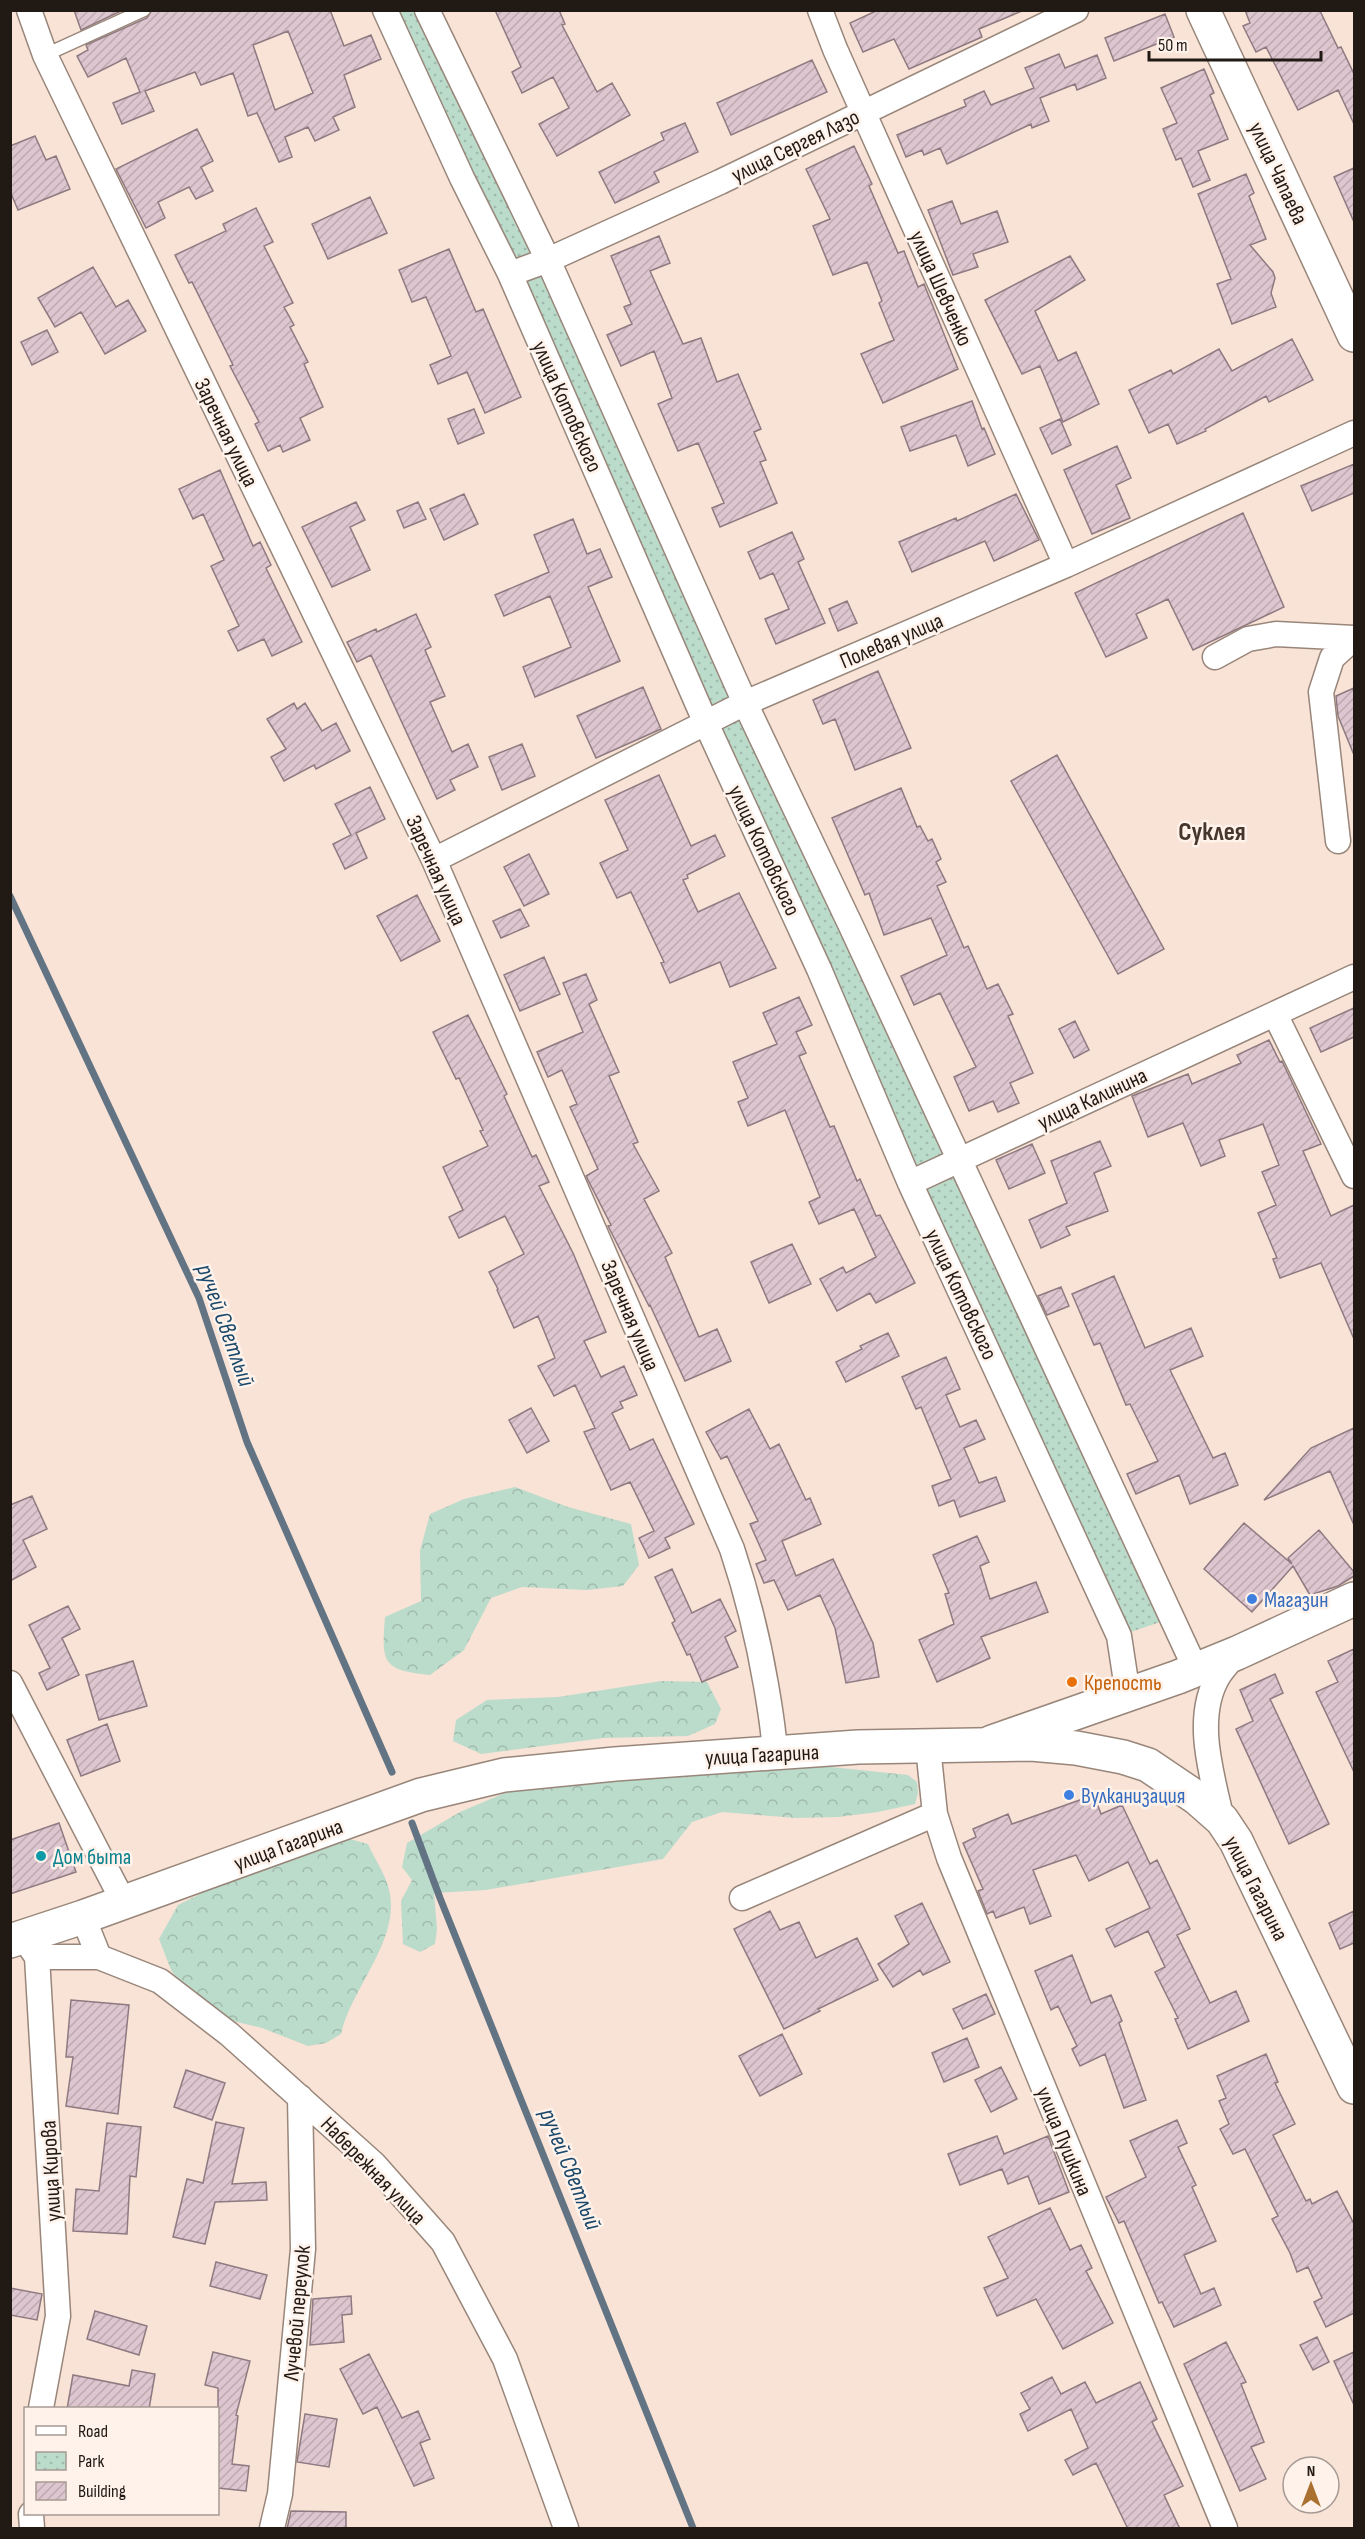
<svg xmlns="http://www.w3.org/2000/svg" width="1365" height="2539" font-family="'Sofia Sans Condensed',sans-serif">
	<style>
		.forest { fill: url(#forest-crowns) }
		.park { fill: url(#park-dots) }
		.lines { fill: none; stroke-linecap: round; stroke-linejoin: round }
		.stream { stroke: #627383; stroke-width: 7 }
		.building { fill: url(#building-hatch); stroke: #8f7a82; stroke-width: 1.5; fill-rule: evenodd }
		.lane-casing { stroke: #99867a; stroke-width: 15 }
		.street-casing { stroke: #99867a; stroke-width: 27 }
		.secondary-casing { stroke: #99867a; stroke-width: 36 }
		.primary-casing { stroke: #99867a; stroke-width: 36 }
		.lane { stroke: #fff; stroke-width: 12 }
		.street { stroke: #fff; stroke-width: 24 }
		.secondary { stroke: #fff; stroke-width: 33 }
		.primary { stroke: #fff; stroke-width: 33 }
		.shop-dot { fill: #3f7fe0; stroke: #fff2ea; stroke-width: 2 }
		.food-dot { fill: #e8710a; stroke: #fff2ea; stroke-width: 2 }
		.culture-dot { fill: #0f9aa8; stroke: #fff2ea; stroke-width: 2 }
		.labels { text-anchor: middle; stroke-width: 5; stroke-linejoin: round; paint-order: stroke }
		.street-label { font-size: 22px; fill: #201914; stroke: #fff2ea }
		.shop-label { font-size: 22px; fill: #366cbe; stroke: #fff2ea; text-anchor: start }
		.food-label { font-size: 22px; fill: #c56008; stroke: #fff2ea; text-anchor: start }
		.culture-label { font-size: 22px; fill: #0d838f; stroke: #fff2ea; text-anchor: start }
		.water-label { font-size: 24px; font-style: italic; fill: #19486b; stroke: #fff2ea }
		.quarter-label { font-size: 26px; font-weight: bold; fill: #46362c; stroke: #fff2ea }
	</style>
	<defs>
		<pattern id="forest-crowns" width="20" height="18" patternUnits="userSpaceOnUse" patternTransform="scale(1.5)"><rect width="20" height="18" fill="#bbdbcb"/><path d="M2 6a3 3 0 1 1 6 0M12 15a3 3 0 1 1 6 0" fill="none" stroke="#a0bbad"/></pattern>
		<pattern id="park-dots" width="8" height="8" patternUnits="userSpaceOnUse" patternTransform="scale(1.5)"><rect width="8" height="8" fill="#bbdbcb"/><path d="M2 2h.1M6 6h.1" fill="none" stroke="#a0bbad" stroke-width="1.8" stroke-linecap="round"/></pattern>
		<pattern id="building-hatch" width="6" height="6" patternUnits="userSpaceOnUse" patternTransform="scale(1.5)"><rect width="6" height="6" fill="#ddc6cf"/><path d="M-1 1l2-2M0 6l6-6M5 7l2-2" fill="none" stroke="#bdaab1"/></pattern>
	</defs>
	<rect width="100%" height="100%" fill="#f8e3d6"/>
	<path class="forest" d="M515 1487 568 1507 631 1524 639 1565 623 1586 587 1590 522 1587 491 1598 464 1650 430 1675C383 1670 381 1664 385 1617L421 1601 420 1551 430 1514 464 1499Z
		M661 1681 707 1682 721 1709 715 1724 688 1736 604 1738 481 1754 453 1741 456 1720 487 1700 558 1697Z
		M783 1762 908 1775 917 1782 918 1793 915 1804 878 1812 838 1817 796 1818 722 1812 692 1822 663 1859 486 1890 434 1893 437 1929 435 1944 420 1952 403 1944 401 1901 412 1880 402 1867 407 1843 460 1812 514 1789Z
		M346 1838 368 1844C374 1858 384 1872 388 1886 404 1937 351 1987 341 2034L326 2043 308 2046 262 2028 224 2019 188 1995 171 1970 159 1939 178 1905 254 1867Z"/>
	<path class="park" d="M385 11H429L1172 1618 1119 1636Z"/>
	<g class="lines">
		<path class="stream" d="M10 896 199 1298 247 1442 392 1772
			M412 1823 440 1898 693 2528"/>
	</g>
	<path class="building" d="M74 10H123L81 30Z
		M152 10H330L344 46 371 35 381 59 344 75 355 107 333 117 339 130 315 141 308 127 285 137 292 157 279 162 257 113 248 116 233 73 201 85 195 72 145 91 154 111 122 124 113 103 140 92 126 58 88 77 77 56 88 50 86 45 147 18ZM288 31 313 93 275 110 253 45Z
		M495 10H559L565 24 562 25 597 92 612 83 630 115 557 156 539 124 569 108 553 77 522 93 512 72 521 67Z
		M878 10H1022V11L979 29 982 37 909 69 894 39 863 52 850 23Z
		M1245 10 1320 11 1338 48 1341 47 1354 74V124L1338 90 1298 110 1266 47 1256 52 1243 26 1250 23Z
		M1165 14 1174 37 1114 61 1105 38Z
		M1059 54 1065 68 1097 55 1106 78 1077 90 1075 84 1040 98 1049 121 1032 128 1031 124 947 164 940 148 924 155 922 150 906 157 897 135 966 106 964 100 984 91 991 105 1034 88 1025 68Z
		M812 60 827 92 731 135 717 103Z
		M1204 69 1214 93 1210 95 1228 139 1198 151 1210 180 1193 187 1181 158 1176 160 1163 129 1177 123 1161 88Z
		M685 123 698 152 654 172 659 182 615 203 599 172 664 140 661 133Z
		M197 129 213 161 201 167 213 191 196 199 189 187 158 202 165 218 146 228 116 169Z
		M35 136 46 160 56 156 70 189 18 210 10 191V146Z
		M854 146 872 184 869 186 898 253 904 251 918 287 924 284 958 369 883 403 861 354 894 340 879 303 882 301 867 262 833 275 813 226 830 219 806 169Z
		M1354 168V222L1334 177Z
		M1246 174 1254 193 1249 196 1266 239 1250 245 1273 272 1275 278 1271 293 1276 307 1232 324 1217 284 1231 279 1198 194Z
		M370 197 387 233 328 259 312 224Z
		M952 201 961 224 997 211 1008 242 973 254 978 267 953 275 928 210Z
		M256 208 273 242 264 246 293 303 284 307 294 325 290 327 308 362 304 364 323 407 300 418 310 440 283 452 280 445 268 451 255 424 259 422 230 366 233 365 192 282 189 283 175 255 226 231 223 224Z
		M659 236 670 263 650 271 683 344 701 338 717 382 738 374 761 429 754 432 766 460 760 462 777 503 720 527 712 508 724 503 698 443 678 451 658 404 672 398 654 351 621 366 607 335 632 324 624 307 631 304 611 256Z
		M449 249 476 312 483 309 521 397 485 413 467 372 438 384 430 365 451 356 426 297 412 302 399 270Z
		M1070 256 1085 280 1035 311 1058 361 1076 352 1099 404 1063 422 1040 366 1022 374 985 300Z
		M93 267 116 307 128 300 146 331 105 354 81 312 55 327 38 298Z
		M47 330 58 352 32 365 21 342Z
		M1292 339 1313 380 1269 402 1266 396 1205 429 1206 431 1177 444 1168 424 1149 433 1129 390 1171 370 1173 374 1219 349 1232 371Z
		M972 401 982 429 984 428 995 454 968 466 956 435 910 451 901 427Z
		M474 409 484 433 458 444 448 419Z
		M1060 419 1071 445 1052 454 1040 428Z
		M1117 446 1131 478 1116 485 1130 518 1092 534 1064 470Z
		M1354 464V493L1312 511 1301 486Z
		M220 470 253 546 260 542 271 565 266 568 302 642 272 656 264 639 238 651 228 631 239 626 211 566 224 560 203 514 193 519 179 489Z
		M464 494 478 524 444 540 430 509Z
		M1016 494 1039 540 994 561 985 541 912 572 899 542 956 518 957 521Z
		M356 502 365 520 350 527 370 570 332 587 302 527Z
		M418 502 426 519 404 528 397 511Z
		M1243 513 1284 607 1193 650 1168 599 1136 614 1147 638 1106 657 1075 593Z
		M573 519 587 554 600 549 612 577 588 587 620 661 535 697 523 667 571 647 550 596 504 616 495 595 549 572 534 535Z
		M792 532 804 559 798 562 825 623 776 644 765 619 789 609 773 573 760 579 748 552Z
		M847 601 857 623 838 631 829 609Z
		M416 614 431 647 425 650 445 696 430 702 452 752 468 744 478 767 450 780 455 790 437 799 371 655 357 662 347 642 376 629 377 632Z
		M878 671 911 748 855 770 835 719 823 724 813 700Z
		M643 687 661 729 596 758 577 716Z
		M1354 688V755L1338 716 1336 696Z
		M294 703 297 709 305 703 322 731 336 723 350 751 316 769 314 765 284 781 271 757 286 749 267 719Z
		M522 744 535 776 502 790 489 757Z
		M1057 755 1164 949 1118 974 1011 781Z
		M659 775 691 846 715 835 725 856 687 875 688 878 683 880 698 912 739 893 776 968 730 987 720 962 670 983 661 963 664 962 631 892 617 898 600 863 628 850 605 800Z
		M370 787 385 819 356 833 367 858 345 869 333 844 351 835 335 804Z
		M901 788 917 827 920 826 928 841 932 839 941 859 936 862 946 882 937 886 964 948 968 946 987 989 998 984 1013 1014 1008 1016 1033 1073 1010 1083 1019 1103 998 1112 993 1101 969 1111 954 1077 976 1067 940 993 914 1005 901 976 947 955 931 918 884 935 869 893 865 895 832 818Z
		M529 854 549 894 524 906 504 867Z
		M417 895 440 941 401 961 377 916Z
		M520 909 529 926 501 938 493 921Z
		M544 957 560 994 520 1011 504 975Z
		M586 974 597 1000 589 1004 619 1072 609 1076 638 1142 633 1144 659 1191 644 1199 672 1253 665 1257 699 1337 717 1329 731 1361 685 1381 650 1305 649 1306 608 1226 611 1225 586 1176 598 1169 570 1107 577 1104 562 1070 548 1077 537 1052 583 1032 563 983Z
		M799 997 812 1025 796 1032 806 1053 799 1056 830 1127 834 1126 857 1181 860 1179 876 1216 880 1215 915 1283 876 1303 870 1293 837 1311 820 1279 843 1267 846 1273 876 1257 854 1209 819 1224 809 1202 820 1197 785 1110 748 1126 738 1102 748 1098 733 1062 777 1044 763 1013Z
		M1354 1008V1037L1321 1052 1310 1028Z
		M468 1015 494 1067 507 1094 504 1096 532 1157 536 1155 549 1182 539 1186 573 1253 606 1332 584 1341 601 1377 624 1366 637 1395 620 1402 623 1408 612 1413 630 1450 653 1439 694 1524 665 1538 670 1548 649 1558 639 1538 654 1531 630 1482 611 1490 584 1432 595 1428 575 1385 554 1396 538 1366 555 1358 538 1316 514 1328 497 1290 498 1289 489 1272 524 1254 505 1216 459 1238 449 1217 463 1210 443 1167 488 1146 480 1131 483 1130 459 1078 456 1079 433 1032Z
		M1075 1021 1089 1050 1074 1058 1059 1029Z
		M1269 1040 1280 1062 1282 1061 1321 1144 1303 1151 1331 1216 1354 1205V1339L1321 1263 1280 1278 1273 1259 1277 1258 1258 1213 1276 1205 1262 1172 1279 1165 1263 1124 1219 1140 1225 1156 1201 1166 1183 1123 1148 1137 1132 1096 1188 1074 1192 1084 1241 1063 1237 1055Z
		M1100 1141 1111 1166 1094 1173 1108 1211 1066 1227 1070 1235 1041 1248 1029 1220 1067 1203 1051 1161Z
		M1032 1144 1045 1173 1009 1189 996 1160Z
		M792 1244 811 1284 769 1303 751 1262Z
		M1114 1276 1145 1348 1191 1328 1203 1356 1170 1370 1213 1458 1225 1453 1238 1485 1190 1504 1179 1475 1136 1494 1127 1474 1158 1461 1130 1404 1126 1405 1100 1343 1094 1345 1072 1294Z
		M1061 1287 1069 1306 1047 1315 1038 1296Z
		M888 1333 899 1356 846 1382 836 1362 862 1349 860 1346Z
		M946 1357 960 1389 946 1395 960 1427 976 1420 985 1439 964 1448 979 1483 996 1477 1005 1501 960 1517 954 1500 939 1506 932 1486 951 1479 921 1407 916 1409 902 1377Z
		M531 1408 549 1441 527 1453 509 1420Z
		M749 1409 770 1449 779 1444 806 1500 810 1498 821 1524 782 1541 796 1576 833 1559 873 1643 879 1677 846 1683 835 1628 820 1595 788 1610 774 1580 764 1583 756 1564 766 1560 750 1524 758 1521 727 1456 721 1459 706 1432Z
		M1354 1428V1525L1330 1471 1264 1500 1311 1448Z
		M32 1496 47 1529 23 1540 36 1567 10 1581V1505Z
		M1244 1523 1292 1564 1288 1558 1319 1530 1354 1572V1576L1338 1586 1310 1595 1293 1566 1252 1612 1204 1569Z
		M977 1536 989 1562 980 1566 990 1599 1036 1582 1048 1612 981 1637 990 1658 937 1682 919 1640 954 1624 945 1594 949 1593 933 1555Z
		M672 1569 692 1613 720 1599 736 1631 725 1637 738 1667 702 1682 690 1654 687 1655 672 1623 675 1621 655 1577Z
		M68 1606 80 1629 62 1638 79 1675 47 1690 39 1673 50 1668 29 1625Z
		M1354 1649V1772L1316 1692 1338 1682 1328 1661Z
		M133 1661 147 1706 99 1720 86 1675Z
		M1275 1674 1283 1693 1270 1699 1329 1824 1289 1844 1236 1729 1253 1721 1240 1690Z
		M107 1724 120 1761 81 1776 67 1740Z
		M1094 1795 1101 1814 1122 1805 1150 1864 1157 1860 1190 1929 1177 1935 1210 2003 1236 1991 1249 2021 1188 2049 1175 2019 1178 2018 1155 1972 1165 1967 1148 1931 1115 1947 1106 1929 1150 1908 1128 1862 1089 1881 1076 1855 1033 1870 1051 1916 1030 1924 1024 1907 996 1918 993 1911 987 1914 978 1891 983 1889 963 1843 976 1837 973 1829 1008 1814 1012 1824Z
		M59 1823 76 1872 10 1894V1840Z
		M922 1903 950 1962 923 1975 920 1970 893 1987 878 1964 909 1944 895 1916Z
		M770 1911 780 1930 799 1922 816 1958 857 1938 878 1980 818 2009 820 2011 784 2029 734 1929Z
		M1354 1911V1943L1340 1949 1329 1923Z
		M1072 1955 1091 2003 1111 1995 1122 2021 1119 2023 1146 2100 1124 2108 1105 2054 1080 2066 1072 2049 1077 2046 1058 2006 1051 2010 1035 1971Z
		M986 1994 995 2014 963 2029 953 2009Z
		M71 2000 129 2005 118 2114 66 2106 73 2057H66Z
		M782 2034 802 2074 760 2096 739 2056Z
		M967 2038 979 2067 944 2082 932 2053Z
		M1266 2054 1278 2082 1275 2083 1295 2124 1273 2135 1306 2201 1310 2199 1312 2204 1337 2191 1354 2224V2313L1326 2327 1314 2302 1322 2298 1308 2267 1297 2272 1290 2253 1272 2219 1278 2216 1245 2149 1233 2154 1220 2129 1229 2124 1219 2101 1226 2098 1217 2076Z
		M1001 2067 1017 2099 991 2112 975 2080Z
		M186 2070 225 2083 212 2120 174 2107Z
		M1177 2120 1187 2143 1178 2147 1196 2185 1192 2187 1216 2241 1184 2255 1201 2294 1214 2288 1221 2305 1174 2327 1162 2302 1159 2303 1124 2221 1119 2223 1106 2197 1146 2177 1130 2141Z
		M216 2122 244 2128 232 2184 266 2182 267 2200 215 2202 205 2244 173 2237 187 2179 203 2183Z
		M107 2123 141 2127 136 2177 130 2176 127 2234 73 2231 76 2189 99 2191Z
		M997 2136 1004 2154 1048 2136 1069 2192 1039 2204 1028 2176 1008 2184 1002 2169 960 2185 948 2154Z
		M1050 2208 1070 2250 1081 2245 1092 2268 1086 2271 1113 2323 1063 2349 1036 2299 997 2316 984 2288 1008 2278 988 2237Z
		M216 2262 267 2275 260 2299 210 2286Z
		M10 2288 42 2294 37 2320 10 2315Z
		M351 2296 352 2314 342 2315 344 2342 310 2345 313 2299Z
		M95 2311 147 2326 139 2355 87 2339Z
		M1317 2337 1329 2362 1313 2370 1300 2345Z
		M1226 2342 1246 2382 1241 2384 1264 2442 1251 2447 1266 2479 1240 2491 1184 2364Z
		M213 2352 250 2361 236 2415 238 2416 232 2464 249 2466 246 2491 218 2488V2388L205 2385Z
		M1354 2352V2405L1334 2361Z
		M369 2354 402 2418 418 2411 430 2439 420 2443 434 2478 414 2486 377 2407 363 2414 340 2369Z
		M132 2370 155 2374 149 2409H67L73 2375 129 2386Z
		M1052 2377 1061 2394 1085 2382 1096 2403 1140 2382 1157 2419 1152 2422 1183 2486 1164 2495 1180 2529H1128L1096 2463 1073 2475 1065 2460 1088 2448 1071 2409 1028 2431 1020 2414 1030 2409 1021 2393Z
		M305 2414 337 2419 329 2467 297 2462Z
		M291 2511 346 2512V2529H287Z"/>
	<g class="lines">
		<g class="lane-casing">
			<path id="lane" d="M45 55 144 10"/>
		</g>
		<g class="street-casing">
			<path id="street" d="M29 10 45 55 434 860 732 1549C747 1594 758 1638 766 1685 770 1708 774 1731 775 1755
				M385 10 462 178 510 274 705 721 819 969 910 1183 1119 1636 1128 1695
				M427 10 548 260 745 703 851 926 1196 1670
				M820 10 835 49 1066 565
				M510 274 548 260 720 182 1076 10
				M1215 657 1248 639 1276 634 1354 638
				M1338 841 1321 692 1332 658 1354 638
				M434 860 745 703 1066 565 1354 433
				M1275 1014 1354 1176
				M910 1183 1354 977
				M10 1683 124 1903
				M928 1747 935 1814 949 1858 1225 2528
				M1222 1820C1212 1775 1193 1717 1219 1675 1224 1667 1231 1660 1237 1653
				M742 1898 935 1814
				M83 1917 99 1957
				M28 1944 37 1957 58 2316 41 2408
				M37 1957H99L160 1981 229 2034 374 2164 443 2242 505 2359 566 2528
				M31 2514 32 2528
				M272 2528 280 2494 303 2249 300 2097"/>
		</g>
		<g class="secondary-casing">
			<path id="secondary" d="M1203 10 1354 335
				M992 1742 1178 1677 1237 1653 1354 1599"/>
		</g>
		<g class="primary-casing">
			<path id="primary" d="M10 1941 83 1917 421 1795 504 1775 615 1764 858 1747 1031 1744 1076 1748 1123 1757 1148 1765 1197 1798 1222 1820 1236 1841 1354 2087"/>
		</g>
		<use href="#lane" class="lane"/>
		<use href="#street" class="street"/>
		<use href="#secondary" class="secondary"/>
		<use href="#primary" class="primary"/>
	</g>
	<g class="shop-dot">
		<circle cx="1252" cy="1599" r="6"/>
		<circle cx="1069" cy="1795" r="6"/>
	</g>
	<circle class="food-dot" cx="1072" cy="1682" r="6"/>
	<circle class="culture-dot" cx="41" cy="1856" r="6"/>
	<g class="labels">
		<g class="street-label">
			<text transform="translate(795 145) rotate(-26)" y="8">улица Сергея Лазо</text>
			<text transform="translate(1279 173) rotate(65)" y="8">улица Чапаева</text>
			<text transform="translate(942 288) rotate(66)" y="8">улица Шевченко</text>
			<text transform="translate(568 406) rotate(66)" y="8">улица Котовского</text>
			<text transform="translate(227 432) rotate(64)" y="8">Заречная улица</text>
			<text transform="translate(891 640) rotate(-23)" y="8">Полевая улица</text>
			<text transform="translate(765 850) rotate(65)" y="8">улица Котовского</text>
			<text transform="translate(437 870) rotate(66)" y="8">Заречная улица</text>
			<text transform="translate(1092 1098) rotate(-25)" y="8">улица Калинина</text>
			<text transform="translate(962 1294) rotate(65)" y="8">улица Котовского</text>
			<text transform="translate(631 1315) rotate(67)" y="8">Заречная улица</text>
			<text transform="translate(762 1754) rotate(-3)" y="8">улица Гагарина</text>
			<text transform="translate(288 1844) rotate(-20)" y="8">улица Гагарина</text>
			<text transform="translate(1257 1888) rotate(63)" y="8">улица Гагарина</text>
			<text transform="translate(1065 2141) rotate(68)" y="8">улица Пушкина</text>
			<text transform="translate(374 2170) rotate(46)" y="8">Набережная улица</text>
			<text transform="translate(50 2171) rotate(-93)" y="8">улица Кирова</text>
			<text transform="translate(296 2313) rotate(-85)" y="8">Лучевой переулок</text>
		</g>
		<g class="shop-label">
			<text x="1264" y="1607">Магазин</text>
			<text x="1081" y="1803">Вулканизация</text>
		</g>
		<g class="food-label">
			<text x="1084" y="1690">Крепость</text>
		</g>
		<g class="culture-label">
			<text x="53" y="1864">Дом быта</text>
		</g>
		<g class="water-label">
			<text transform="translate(226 1325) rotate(70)" y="8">ручей Светлый</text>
			<text transform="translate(571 2169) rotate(68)" y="8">ручей Светлый</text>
		</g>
		<g class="quarter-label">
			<text x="1212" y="840">Суклея</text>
		</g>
	</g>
	<rect width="1365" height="2539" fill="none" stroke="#201914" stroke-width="24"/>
	<rect x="24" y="2407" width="195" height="108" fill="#fff2ea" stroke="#a69b94" stroke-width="1.5"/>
	<rect x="36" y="2426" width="30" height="9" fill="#ffffff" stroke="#a69b94" stroke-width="1.5"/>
	<text x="78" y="2437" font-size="18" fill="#201914">Road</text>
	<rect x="36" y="2452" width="30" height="18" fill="url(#park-dots)" stroke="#a69b94" stroke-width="1.5"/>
	<text x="78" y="2467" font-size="18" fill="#201914">Park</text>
	<rect x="36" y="2482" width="30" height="18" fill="url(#building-hatch)" stroke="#a69b94" stroke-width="1.5"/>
	<text x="78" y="2497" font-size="18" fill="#201914">Building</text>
	<g transform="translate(1311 2485)"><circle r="28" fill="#fff2ea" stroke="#a69b94" stroke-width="1.5"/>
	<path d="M0-4.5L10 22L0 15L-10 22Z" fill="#aa702f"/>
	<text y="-9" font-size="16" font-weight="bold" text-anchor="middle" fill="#201914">N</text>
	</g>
	<path d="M1149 51v9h172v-9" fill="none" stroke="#201914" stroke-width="3"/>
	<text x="1158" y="51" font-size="18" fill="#201914" stroke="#fff2ea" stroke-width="4.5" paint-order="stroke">50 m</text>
</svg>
